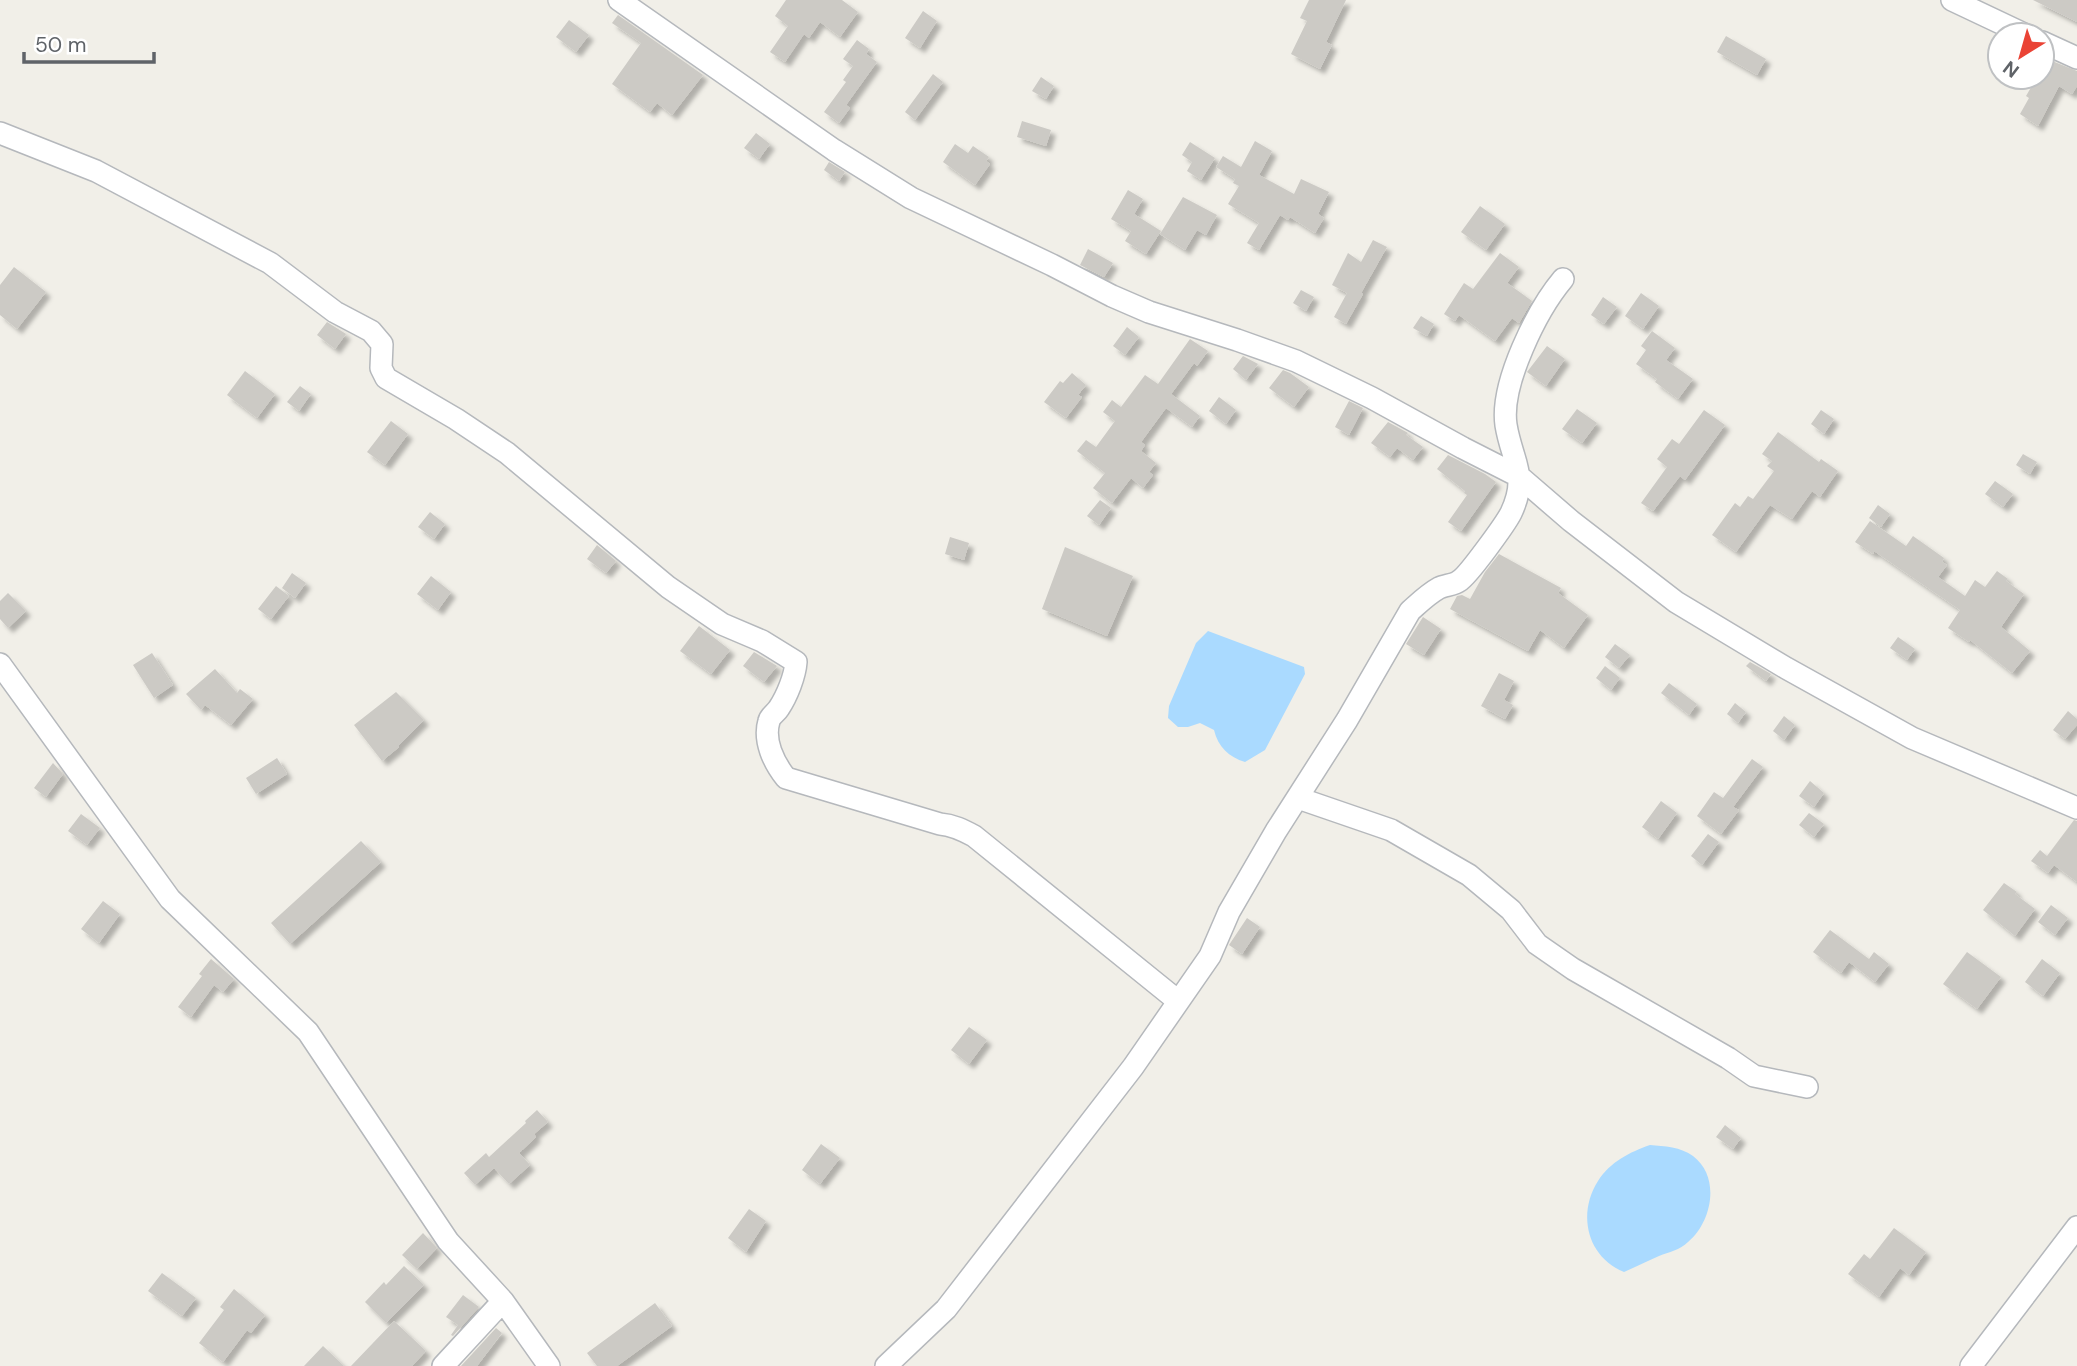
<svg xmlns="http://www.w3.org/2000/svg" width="2077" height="1366" font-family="'DM Sans',sans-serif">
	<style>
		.water { fill: #aadaff }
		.building { fill: #cccac5; filter: url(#shadow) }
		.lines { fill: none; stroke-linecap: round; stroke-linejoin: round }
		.minor-casing { stroke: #b5b8bc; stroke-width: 24 }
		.minor { stroke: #fff; stroke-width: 21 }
	</style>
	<defs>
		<filter id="shadow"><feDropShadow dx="5" dy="5" stdDeviation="2" flood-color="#0004"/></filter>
	</defs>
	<rect width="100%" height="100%" fill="#f1efe8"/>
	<path class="water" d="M1208 631 1304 667 1305 674 1265 750 1245 762C1229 757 1218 747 1214 730L1200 723 1188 727H1178L1168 718 1169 706 1196 643Z
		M1650 1145C1664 1146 1681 1147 1693 1156 1721 1177 1712 1222 1688 1242 1680 1250 1669 1252 1659 1256 1647 1261 1636 1267 1624 1272 1587 1257 1577 1214 1598 1181 1610 1162 1630 1152 1650 1145Z"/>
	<path class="building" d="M786 0H842L858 12 840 37 820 22 809 38 804 34 785 62 770 52 788 26 775 16Z
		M1309 0H1346L1326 42 1332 45 1320 69 1291 54 1307 21 1300 18Z
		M2033 0H2077V22Z
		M923 11 937 21 920 48 905 38Z
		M618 15 703 75 672 115 657 103 650 112 612 84 641 43 612 23Z
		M569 20 589 35 576 52 556 37Z
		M1726 36 1766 59 1757 75 1717 52Z
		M857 40 869 49 866 54 877 62 846 105 850 108 839 123 824 112 846 82 843 80 853 66 843 59Z
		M2047 59 2077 71V86L2072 94 2059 86 2038 126 2020 114 2029 98 2026 96 2037 77H2042V68Z
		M933 74 943 82 915 120 905 112Z
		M1041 77 1054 86 1046 99 1032 91Z
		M1022 121 1051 130 1046 146 1017 137Z
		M756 133 770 144 759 159 744 148Z
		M1255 141 1272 151 1259 175 1294 194 1301 179 1329 192 1318 214 1324 218 1315 233 1290 217 1288 220 1280 215 1259 250 1247 243 1259 223 1228 204 1239 186 1233 183 1235 179 1216 167 1223 156 1241 167Z
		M1190 142 1215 158 1201 180 1187 171 1192 162 1182 155Z
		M955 144 968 153 973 146 989 157 986 161 990 164 975 185 943 162Z
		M829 162 845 172 839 181 824 170Z
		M1128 190 1143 199 1134 214 1161 231 1146 254 1125 241 1131 231 1111 219Z
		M1183 197 1217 215 1206 235 1197 230 1185 250 1160 234Z
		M1480 206 1505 224 1486 250 1461 232Z
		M1373 240 1387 247 1361 293 1363 294 1346 324 1334 317 1347 293 1332 285 1348 253 1361 262Z
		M1088 249 1113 263 1104 277 1080 265Z
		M1500 253 1519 267 1507 283 1532 301 1519 323 1512 318 1495 341 1459 315 1455 321 1444 314 1464 283 1473 289Z
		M14 267 46 292 17 329 0 315V285Z
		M1301 290 1314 297 1306 311 1293 303Z
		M1641 293 1659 306 1643 329 1625 316Z
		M1603 297 1617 307 1604 324 1591 315Z
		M1421 316 1434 324 1427 336 1413 328Z
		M327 322 346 334 335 349 317 335Z
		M1127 327 1139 337 1125 355 1113 346Z
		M1652 331 1675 348 1666 360 1693 379 1678 399 1655 382 1657 379 1636 364 1646 350 1641 346Z
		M1190 339 1208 351 1197 366 1194 363 1171 394 1200 416 1192 427 1166 408 1141 442 1145 445 1141 451 1156 463 1149 472 1153 475 1143 488 1131 478 1112 503 1093 488 1105 473 1077 451 1086 440 1096 447 1115 421 1103 412 1112 400 1121 407 1145 375 1158 384Z
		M1547 346 1565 359 1546 386 1527 372Z
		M1243 356 1258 364 1246 380 1233 369Z
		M1283 370 1290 373 1309 387 1294 407 1269 388Z
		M245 371 275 394 257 418 227 395Z
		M1072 373 1086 385 1078 395 1082 397 1066 418 1044 402 1060 381 1063 383Z
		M300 386 311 394 299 411 287 402Z
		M1219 397 1236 410 1226 424 1209 411Z
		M1349 401 1363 408 1349 435 1335 427Z
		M1577 409 1597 423 1582 443 1562 429Z
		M1704 410 1725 425 1685 480 1680 476 1653 511 1641 503 1667 467 1657 459 1672 439 1679 444Z
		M1821 410 1834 419 1824 434 1811 424Z
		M391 421 408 434 385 465 367 452Z
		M1388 422 1408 433 1406 435 1423 447 1413 460 1397 448 1390 457 1371 443Z
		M1778 432 1819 462 1821 459 1838 471 1820 497 1812 491 1792 519 1770 505 1736 552 1712 535 1735 503 1740 507 1748 496 1753 499 1774 471 1767 466 1772 461 1762 454Z
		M2023 454 2037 462 2030 474 2016 465Z
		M1448 455 1485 474 1496 482 1461 531 1448 522 1467 495 1464 493 1465 491 1437 469Z
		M1995 481 2013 494 2003 507 1985 494Z
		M1100 500 1111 508 1099 525 1087 516Z
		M1878 505 1890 514 1881 527 1869 518Z
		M430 512 445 524 434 539 418 527Z
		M1870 521 1906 546 1913 536 1944 558 1942 562 1947 565 1938 577 1965 596 1975 580 1985 587 1997 571 2008 579 2006 581 2024 594 2001 627 2030 651 2012 673 1970 640 1969 642 1948 628 1960 610 1874 551 1873 554 1855 542Z
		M950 537 969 543 964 560 945 554Z
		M597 545 616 561 606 573 587 559Z
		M1065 547 1133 576 1107 636 1042 609Z
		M1499 554 1561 588 1558 593 1588 615 1564 648 1540 630 1528 651 1450 609 1457 596 1462 595 1470 599 1485 572Z
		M292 573 306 583 295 598 282 588Z
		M431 576 451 592 438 610 417 594Z
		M276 586 289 596 271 619 258 609Z
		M8 593 26 611 8 628 0 619V601Z
		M1423 617 1441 629 1424 655 1406 644Z
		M699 626 730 650 711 674 680 651Z
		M1898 637 1915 649 1907 660 1890 648Z
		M1615 644 1630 655 1619 668 1605 657Z
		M754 652 777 666 764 682 743 666Z
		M152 653 173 685 154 698 133 665Z
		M1750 662 1771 674 1766 681 1746 666Z
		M1605 666 1620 678 1611 690 1596 678Z
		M215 669 237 693 240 689 253 699 231 725 205 705 201 710 186 694Z
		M1499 673 1514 681 1504 700 1513 705 1505 719 1481 706Z
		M1669 683 1697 704 1689 715 1661 693Z
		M396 692 424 720 398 746 399 747 382 761 354 725Z
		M1735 703 1746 712 1738 723 1727 714Z
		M2068 711 2077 719V725L2065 739 2053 730Z
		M1784 716 1795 725 1784 740 1773 731Z
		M277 758 287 774 256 794 246 778Z
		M1752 759 1763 767 1733 807 1739 810 1721 834 1697 816 1714 792 1723 798Z
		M53 763 63 774 46 797 34 788Z
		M1810 781 1824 793 1814 807 1799 796Z
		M1661 801 1677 813 1658 839 1642 827Z
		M1809 813 1824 824 1814 837 1799 825Z
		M81 814 100 828 87 845 68 831Z
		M2074 820 2077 821V882L2054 865 2048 873 2031 861 2040 850 2047 856Z
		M1708 834 1719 842 1702 865 1691 856Z
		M361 841 381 862 290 944 271 923Z
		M2004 883 2017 892 2015 894 2035 909 2015 936 1983 910Z
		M103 901 120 914 99 943 81 929Z
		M2051 905 2068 918 2055 935 2038 922Z
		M1247 918 1260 927 1242 954 1229 945Z
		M1830 930 1869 959 1874 952 1889 964 1875 982 1849 962 1841 973 1813 952Z
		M1967 952 2001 977 1977 1009 1943 984Z
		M211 959 234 979 223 992 214 985 191 1017 178 1007 202 976 199 974Z
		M2042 959 2060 973 2043 996 2025 982Z
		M969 1027 987 1040 969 1064 951 1050Z
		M537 1110 548 1122 534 1134 536 1137 519 1153 530 1165 509 1184 494 1168 475 1185 464 1173 486 1153 489 1157 526 1123 525 1121Z
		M1725 1125 1741 1138 1733 1149 1716 1137Z
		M821 1144 840 1158 820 1184 802 1170Z
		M749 1209 766 1221 746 1252 728 1238Z
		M1894 1228 1926 1252 1909 1275 1900 1268 1879 1297 1848 1274 1864 1254 1870 1259Z
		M423 1233 437 1248 417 1269 402 1255Z
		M404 1266 424 1285 386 1323 365 1302 384 1282 386 1285Z
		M162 1273 196 1298 182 1316 148 1291Z
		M234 1289 265 1315 251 1333 247 1330 223 1362 199 1343 224 1310 220 1307Z
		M463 1295 479 1307 453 1336 451 1335 458 1325 446 1317Z
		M655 1303 672 1326 617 1366H597L587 1353Z
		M394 1321 426 1351 412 1366H351Z
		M496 1328 502 1333 477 1366H461Z
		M323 1346 344 1366H304Z"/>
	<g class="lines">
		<g class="minor-casing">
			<path id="minor" d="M619 0 834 150 911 198 1052 265 1112 296 1149 312 1237 340 1296 361 1372 398 1463 448 1520 477 1571 521 1676 602 1786 668 1912 738 2077 808
				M1952 0 2026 35
				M2042 42 2077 58
				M0 133 96 171 270 263 335 312 371 331 382 344 381 368 386 378 456 419 507 453 668 587 722 624 762 641 796 662C795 676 787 696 779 708 776 713 770 716 769 721 763 741 774 763 786 778L940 824C953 825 963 830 974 836L1178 1001
				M0 664 170 899 308 1032 448 1241 503 1301 549 1366
				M1298 798 1391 830 1469 875 1511 910 1537 944 1573 969 1728 1058 1754 1076 1807 1087
				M443 1366 503 1301
				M886 1366 946 1309 1133 1067 1210 956 1229 912 1276 831 1347 720 1410 611C1419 603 1428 594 1439 588 1445 585 1454 585 1459 581 1468 576 1506 523 1511 513 1529 475 1512 462 1506 425 1500 384 1537 310 1563 279
				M1971 1366 2077 1227"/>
		</g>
		<use href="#minor" class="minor"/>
	</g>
	<g transform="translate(2021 56) rotate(217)"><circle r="33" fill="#ffffff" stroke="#bfc1c3" stroke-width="2"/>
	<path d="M0-5L12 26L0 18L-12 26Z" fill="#ea4335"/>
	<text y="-10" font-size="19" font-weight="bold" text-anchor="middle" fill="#5f6368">N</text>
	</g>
	<path d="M24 52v10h130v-10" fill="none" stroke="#5f6368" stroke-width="3.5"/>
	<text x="35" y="52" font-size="21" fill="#5f6368" stroke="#ffffff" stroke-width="5" paint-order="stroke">50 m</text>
</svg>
